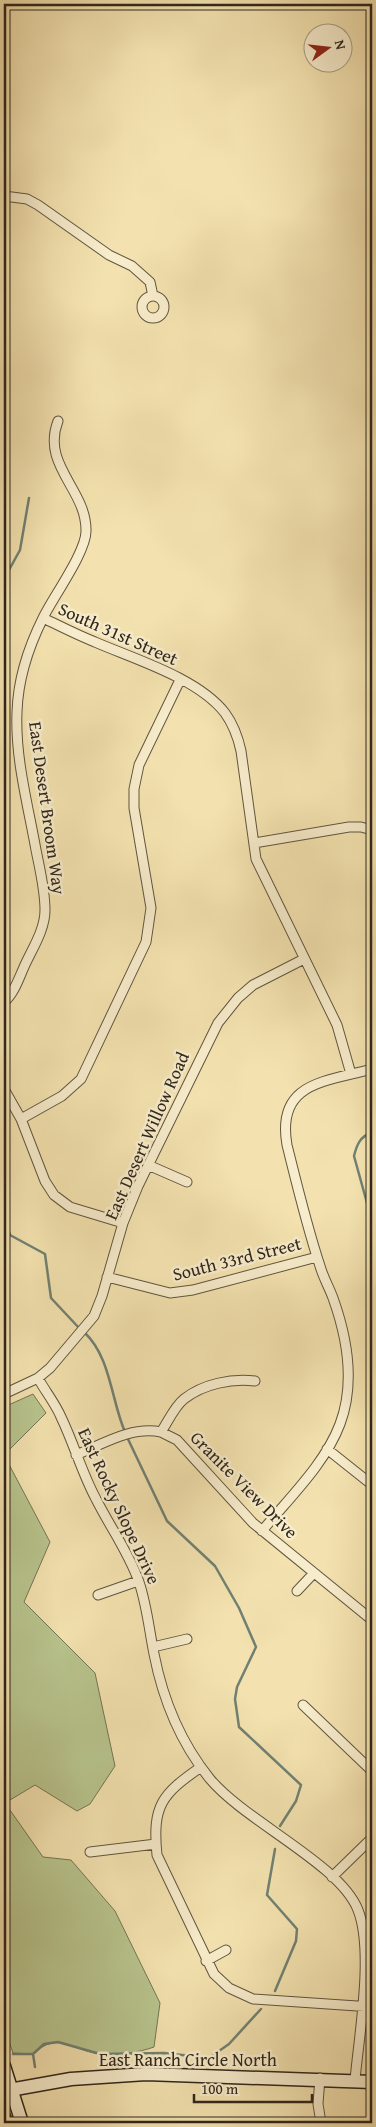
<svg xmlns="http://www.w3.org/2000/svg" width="376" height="2127" font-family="'Gentium Book Plus',serif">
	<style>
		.green { fill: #b8c48d; stroke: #747554 }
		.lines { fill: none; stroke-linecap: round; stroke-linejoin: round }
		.stream { stroke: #708173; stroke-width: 2.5 }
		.street-casing { stroke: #605540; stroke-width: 11 }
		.secondary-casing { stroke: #2f261b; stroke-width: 15 }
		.street { stroke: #f7eccb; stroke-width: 9 }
		.secondary { stroke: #f7eccb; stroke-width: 12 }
		.labels { text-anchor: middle; stroke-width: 5; stroke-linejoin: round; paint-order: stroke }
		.street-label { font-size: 18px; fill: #2f261b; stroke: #f7eccb }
	</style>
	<rect width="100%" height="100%" fill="#f3e2af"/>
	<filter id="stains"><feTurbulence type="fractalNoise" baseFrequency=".004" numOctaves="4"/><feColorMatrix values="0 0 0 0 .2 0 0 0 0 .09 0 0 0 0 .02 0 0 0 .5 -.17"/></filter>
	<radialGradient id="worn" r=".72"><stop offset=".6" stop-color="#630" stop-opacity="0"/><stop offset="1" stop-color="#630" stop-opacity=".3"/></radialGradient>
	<path class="green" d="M33 1394 46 1413 4 1455 50 1542 24 1602 95 1673 115 1766 90 1804 77 1811 35 1785 5 1803 43 1857 71 1860 115 1911 160 2003 154 2047C137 2053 120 2055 101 2054 72 2051 59 2030 33 2054L13 2053 4 2027V1407Z"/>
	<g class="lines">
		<path class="stream" d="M4 579 20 550 29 498
			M372 1132C360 1137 357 1144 354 1156L372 1221
			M4 1217 10 1235 45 1254 51 1298 80 1329
			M84 1332C111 1357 111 1400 125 1432
			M127 1437 167 1521 215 1566 239 1608 256 1647 237 1687 235 1699 239 1727 301 1785 296 1801 280 1826
			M275 1849 267 1895 297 1929 296 1941 275 1991
			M13 2054H33L44 2044 58 2042 100 2054 164 2053 209 2058 229 2044 261 2009
			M33 2054 35 2067"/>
		<g class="street-casing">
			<path id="street" d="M4 196 27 199 38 205 109 255 132 266 150 282 153 296
				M142 307a11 11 0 1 1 22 0a11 11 0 1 1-22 0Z
				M43 618C60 626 77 635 95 642 134 659 198 678 225 713 233 724 238 737 241 751L256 859 337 1025 351 1074
				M254 843 349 827H361L372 830
				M4 1002C14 994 19 978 24 967 32 949 45 930 45 910 45 890 40 870 36 850 28 805 15 758 17 712 18 680 29 646 43 618 53 597 87 551 86 530 86 489 41 465 58 421
				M4 1089 21 1119 45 1181 54 1195 70 1207 123 1223
				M21 1119 62 1096 81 1079 146 942 151 908 134 808V789L139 765 180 680
				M148 1165 187 1182
				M107 1277 170 1293 193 1290 317 1257
				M38 1378C45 1391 55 1403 61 1417 74 1444 82 1473 96 1499 110 1527 129 1553 139 1582 147 1606 149 1629 154 1654 163 1700 180 1742 210 1779 246 1822 340 1864 358 1910 374 1951 359 2035 355 2080
				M4 1394 38 1378 50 1368 94 1316 102 1296 123 1223 138 1186 218 1023 238 998 253 985 304 959
				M161 1432 177 1440 253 1523 372 1620
				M327 1449 371 1484
				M76 1455C103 1444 131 1426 161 1432 168 1422 174 1407 184 1399 203 1384 232 1378 255 1381
				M262 1531C289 1498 325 1464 340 1424 355 1384 347 1337 333 1298 329 1287 323 1277 320 1266 307 1227 297 1185 287 1145 276 1082 325 1082 372 1069
				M297 1591 313 1574
				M98 1595 138 1581
				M153 1647 187 1639
				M303 1705 372 1771
				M201 1767C162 1794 152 1805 157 1855L214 1974 229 1988 253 1999 372 2007
				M90 1852 156 1844
				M332 1877 372 1838
				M206 1961 226 1950
				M320 2078 318 2104 321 2123"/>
		</g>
		<g class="secondary-casing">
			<path id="secondary" d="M4 2066 22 2123
				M4 2091 71 2079 146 2074 372 2082
				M4 2117 6 2123"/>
		</g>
		<use href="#street" class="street"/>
		<use href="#secondary" class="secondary"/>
	</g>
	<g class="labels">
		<g class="street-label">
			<text transform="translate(118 634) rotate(24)" y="6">South 31st Street</text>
			<text transform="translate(47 808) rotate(82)" y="6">East Desert Broom Way</text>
			<text transform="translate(147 1136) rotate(-66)" y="6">East Desert Willow Road</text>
			<text transform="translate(237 1259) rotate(-14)" y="6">South 33rd Street</text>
			<text transform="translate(244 1485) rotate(45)" y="6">Granite View Drive</text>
			<text transform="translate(119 1506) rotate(65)" y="6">East Rocky Slope Drive</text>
			<text x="188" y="2066">East Ranch Circle North</text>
		</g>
	</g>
	<rect width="376" height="2127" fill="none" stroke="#f3e2af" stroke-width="20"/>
	<rect x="5" y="5" width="366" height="2117" fill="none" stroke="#2f261b" stroke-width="2.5"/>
	<rect x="10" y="10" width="356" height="2107" fill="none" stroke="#2f261b"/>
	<g transform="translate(328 48) rotate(75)"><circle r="24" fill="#f7eccb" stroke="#a79d85"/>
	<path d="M0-4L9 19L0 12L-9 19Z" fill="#8f2418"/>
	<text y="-8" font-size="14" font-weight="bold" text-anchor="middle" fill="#2f261b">N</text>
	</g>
	<path d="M194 2094v8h118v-8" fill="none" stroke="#2f261b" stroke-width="2.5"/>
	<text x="201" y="2094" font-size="15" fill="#2f261b" stroke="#f7eccb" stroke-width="4" paint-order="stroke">100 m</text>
	<rect width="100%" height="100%" filter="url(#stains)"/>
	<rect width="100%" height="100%" fill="url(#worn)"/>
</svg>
